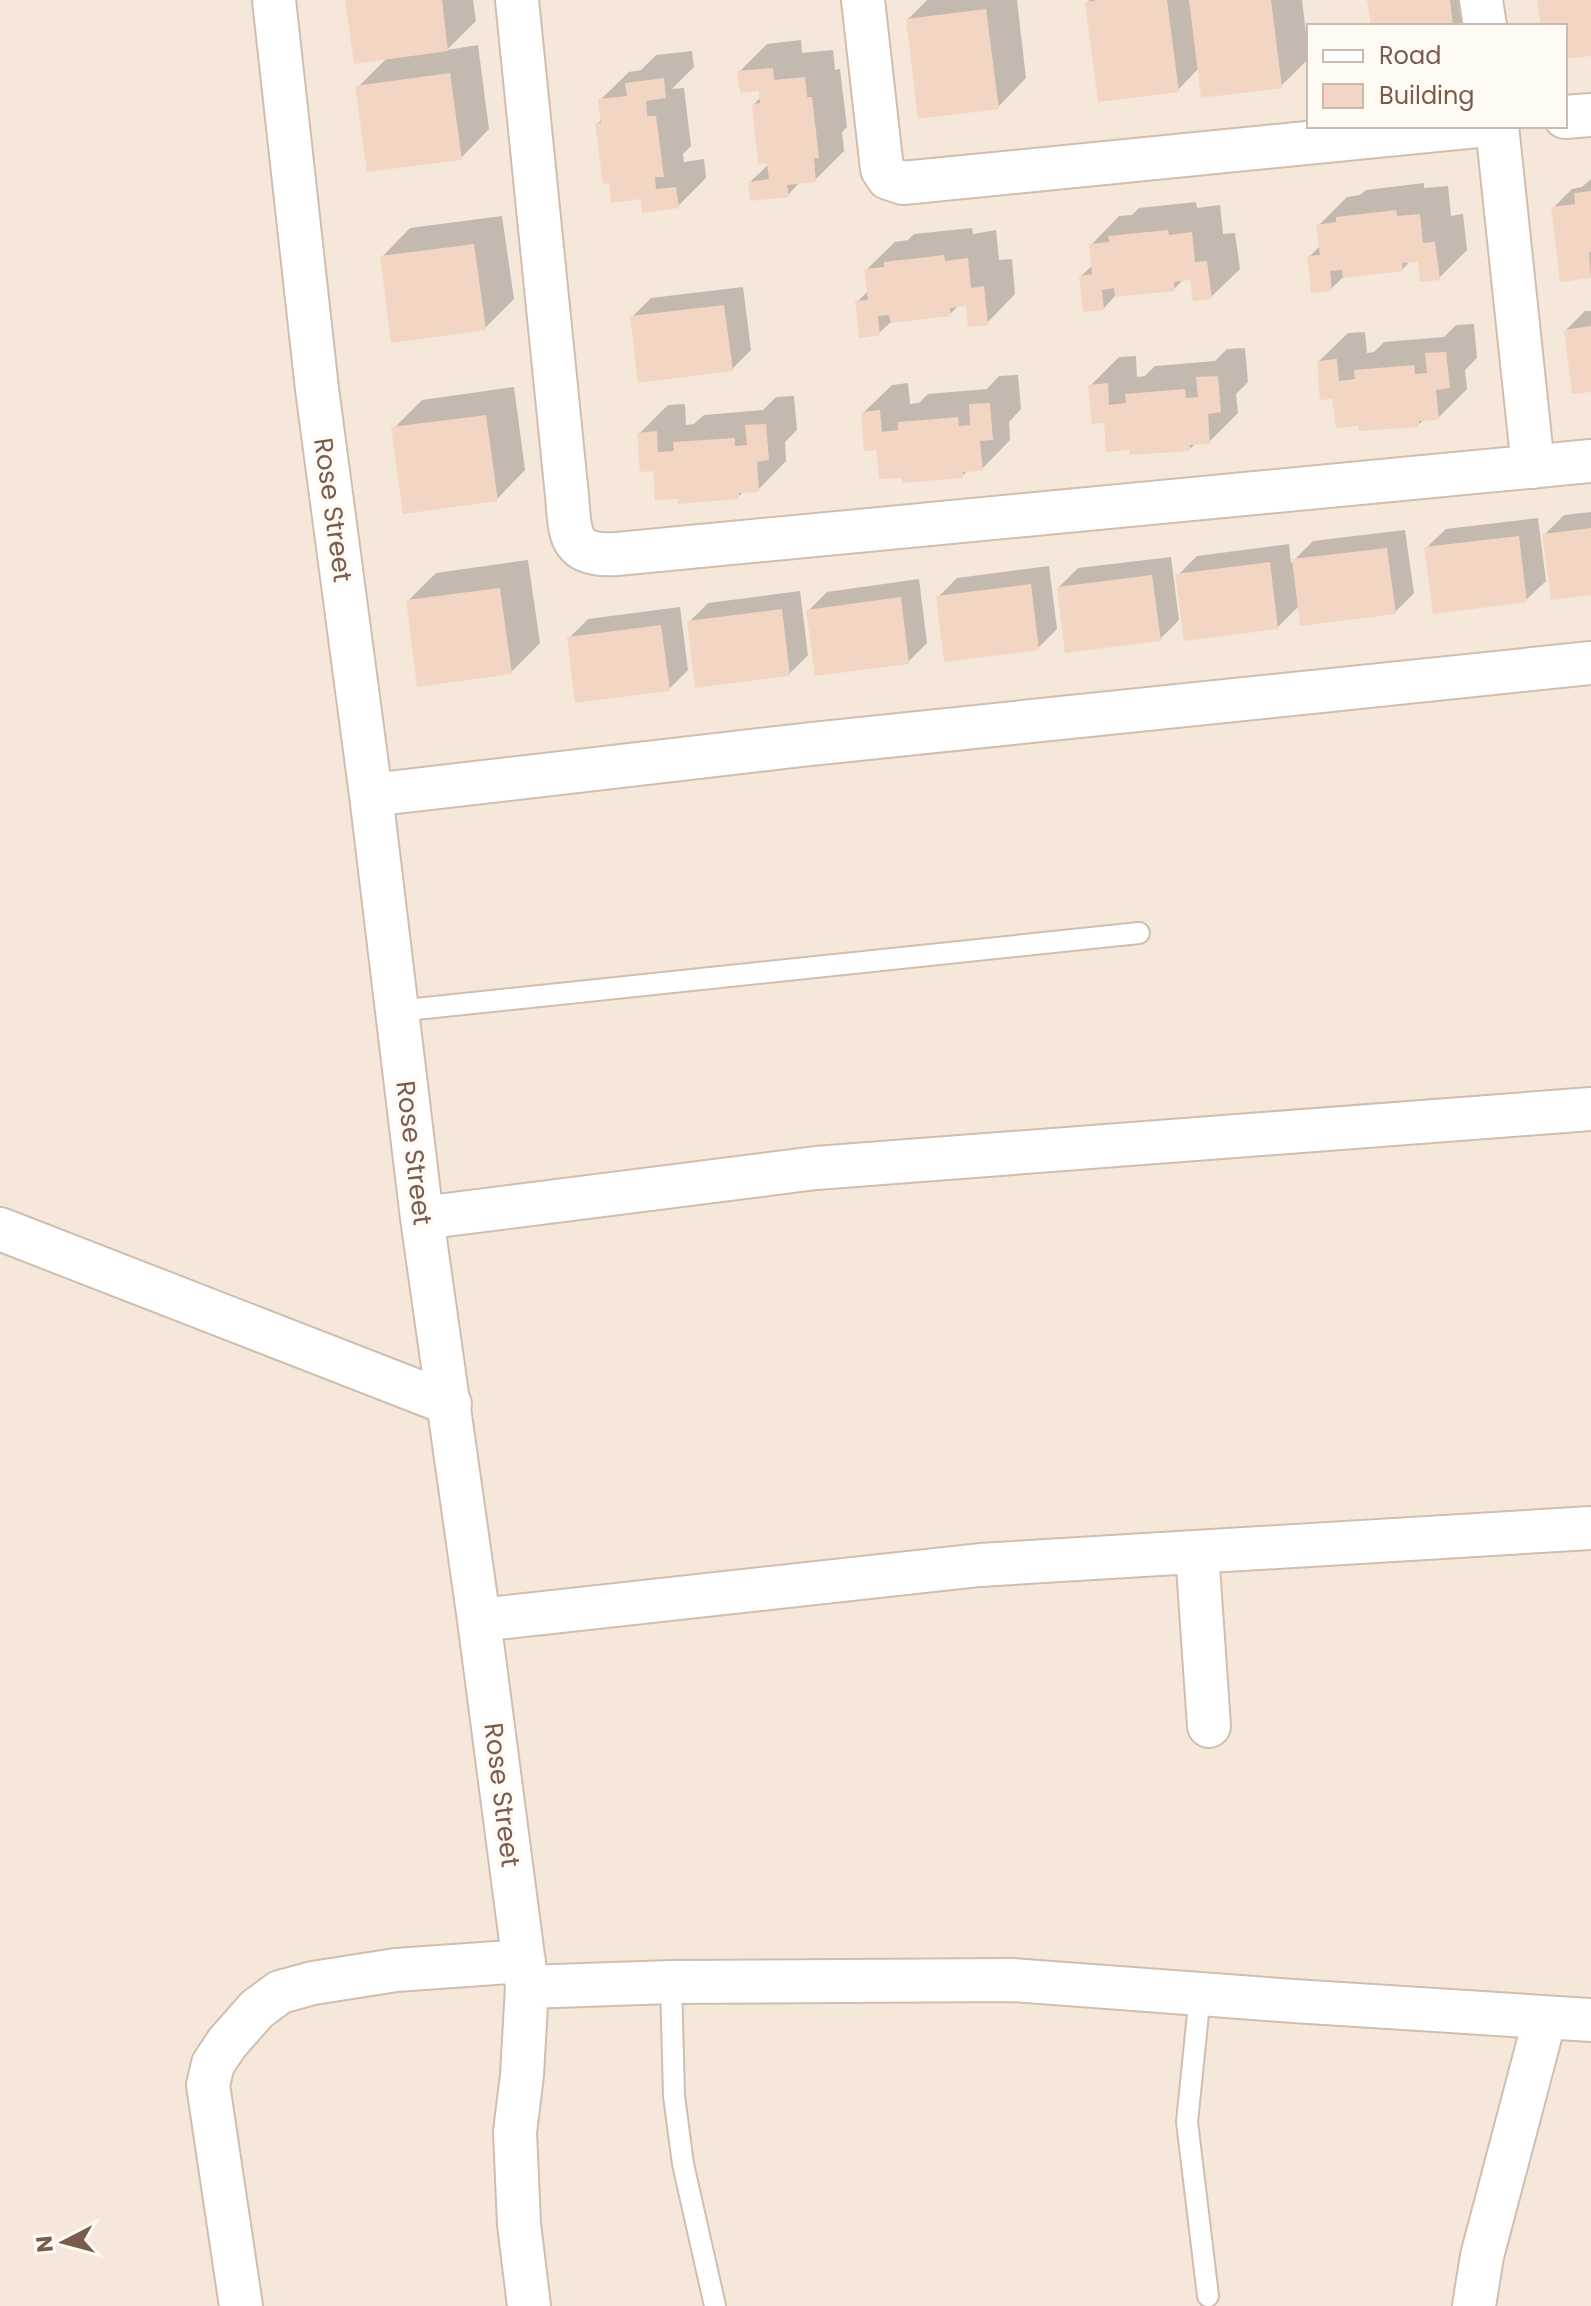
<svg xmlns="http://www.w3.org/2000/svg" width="1591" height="2306" font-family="Poppins,sans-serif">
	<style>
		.residential { fill: #f5e8da; fill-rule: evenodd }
		.shadow { fill: #0003 }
		.building { fill: #f3d5c3 }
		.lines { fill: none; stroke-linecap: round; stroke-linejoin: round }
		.lane-casing { stroke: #d1beb0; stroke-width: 24 }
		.street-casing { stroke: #d1beb0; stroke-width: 46 }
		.lane { stroke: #fff; stroke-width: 20 }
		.street { stroke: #fff; stroke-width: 42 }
		.labels { text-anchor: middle; stroke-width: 7; stroke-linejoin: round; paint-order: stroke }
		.street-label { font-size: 26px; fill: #7a5c4d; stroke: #fffaf3 }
	</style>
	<rect width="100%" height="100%" fill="#fdf6ec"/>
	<path class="residential" d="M0 0H1591V2306H0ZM1309 26H1565V126H1309Z"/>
	<path class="shadow" d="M347 0H473L476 21 447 50 478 45 489 129 461 158 358 87 387 58Z
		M927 0H1017L1026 78 998 107 908 19Z
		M1090 0H1302L1309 58 1281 86 1199 68 1178 90 1087 2Z
		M1369 0H1481L1484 26H1373Z
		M801 40 802 53 833 50 835 70 840 69 847 127 842 132 844 151 815 180 801 181 788 195 750 182 772 161 754 104 762 96 761 89 739 72 767 44Z
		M692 51 694 67 672 89 684 88 691 146 683 154 684 162 704 159 706 178 678 206 643 197 597 124 602 119 600 100 629 72 641 70 656 55Z
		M1591 179V276L1562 280 1553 208 1572 189 1582 187Z
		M1424 183V188L1448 186 1451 216 1463 214 1467 250 1439 278 1420 259 1411 260 1402 270 1344 276 1331 289 1309 257 1321 245 1318 226 1347 197 1360 195 1366 190Z
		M1196 202 1197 208 1220 205 1223 234 1235 233 1240 269 1211 297 1192 278 1184 279 1174 289 1116 295 1104 308 1081 276 1093 265 1091 245 1119 216 1132 215 1139 208Z
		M502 216 514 299 485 328 382 257 410 228Z
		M972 228 973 234 996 230 999 260 1012 259 1015 294 987 323 968 304H960L950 314 892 321 879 333 857 302 869 290 866 270 895 242 908 240 914 234Z
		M743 287 751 350 732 369 632 317 651 298Z
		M1585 311H1591V390L1566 330Z
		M1474 324 1477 358 1465 370 1467 389 1438 418 1425 419 1418 425 1360 424 1334 396 1319 361 1348 333 1365 332 1367 353 1374 352 1384 342 1444 337 1456 325Z
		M1245 348 1248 382 1236 394 1238 413 1209 442 1196 443 1190 449 1105 420 1090 386 1119 357 1136 356 1137 377 1145 376 1155 366 1215 361 1227 349Z
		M1018 375 1021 409 1009 422 1010 440 982 469 968 470 962 476 878 447 863 413 892 385 908 383 910 404 919 403 928 394 987 389 999 376Z
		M514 387 525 470 497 499 394 428 422 400Z
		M794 396 797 430 785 442 786 461 758 490 744 491 738 497 655 468 639 434 668 405 685 404 686 425 694 424 704 415 763 410 776 397Z
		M1591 512V593L1545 534 1564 515Z
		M1538 518 1546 581 1526 600 1426 548 1446 529Z
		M1405 530 1414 593 1395 612 1300 605 1278 627 1178 575 1197 556 1289 544 1291 563 1313 541Z
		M1171 557 1179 620 1160 639 1059 587 1078 568Z
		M528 560 540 643 511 672 408 601 436 573Z
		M1049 566 1057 629 1038 648 938 597 957 578Z
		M919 579 927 643 908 662 808 611 827 592Z
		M800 591 808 655 789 674 689 622 708 603Z
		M680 607 688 670 669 689 569 638 588 619Z"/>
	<path class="building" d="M345 0H442L448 51 354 64Z
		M1099 0H1167L1179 92 1098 102 1085 2Z
		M1189 0H1271L1282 88 1201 98Z
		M1367 0H1450L1453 26H1371Z
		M1537 0H1591V56L1565 59V26H1541Z
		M986 9 999 109 918 119 906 19Z
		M773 68 774 80 805 77 807 97H812L819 158H814L816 182 787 185 789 197 750 201 748 182 769 179 767 163 758 164 752 104 760 103 759 91 740 93 737 71Z
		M450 73 462 160 367 172 355 86Z
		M664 78 666 98 646 101 647 116H656L664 177H655L656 189 676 187 679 208 642 213 641 199 611 203 609 183 603 184 595 123H601L598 99 627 96 625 83Z
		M1591 191V252H1589L1591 278 1560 282 1551 207 1575 204 1574 193Z
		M1396 210 1397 216 1420 214 1423 243 1435 242 1440 280 1420 282 1418 262 1402 263 1403 271 1343 278 1342 270 1330 271 1332 291 1311 293 1307 256 1320 255 1316 225 1336 222V217Z
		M1168 230 1169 235 1192 232 1195 262 1207 261 1212 299 1193 301 1190 280 1174 282 1175 291 1115 297 1114 288 1102 290 1104 310 1083 312 1079 276 1092 274 1089 244 1109 242 1108 236Z
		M474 244 486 330 391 343 380 256Z
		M944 255 945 261 968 258 971 288 984 286 988 325 968 327 966 306 950 308 951 316 891 323 889 315 878 316 880 335 859 338 855 301 868 300 864 269 884 267V262Z
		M724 305 733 371 638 383 630 316Z
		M1591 326V392L1572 394 1564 330Z
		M1446 352 1450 388 1436 390 1439 420 1419 421V427L1359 431 1358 426 1336 428 1332 399 1320 400 1317 361 1337 359 1339 381 1355 379 1354 370 1414 365 1415 374 1427 373 1425 353Z
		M1218 376 1221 412 1208 414 1210 444 1190 445V451L1130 455 1129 450 1106 452 1104 423 1092 424 1088 385 1108 383 1109 405 1126 403 1125 394 1185 389 1186 398 1198 397 1196 377Z
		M990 403 993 440 980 441 983 471 963 472V478L903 483 902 478 879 479 876 450 864 451 861 412 880 410 882 432 898 430V422L958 417 959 426 970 425 969 404Z
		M486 415 498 501 403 514 391 427Z
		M766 424 769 460 757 462 759 492 739 493V499L678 504V499L655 500 653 471 640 472 637 433 657 431 658 452 674 451 673 442 735 438V446L747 445 745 425Z
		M1591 528V595L1551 600 1542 534Z
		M1519 536 1527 602 1433 614 1424 547Z
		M1387 548 1396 614 1300 626 1292 559Z
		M1270 562 1278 629 1184 641 1175 574Z
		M1152 575 1161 641 1065 653 1057 587Z
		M1031 584 1039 650 944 662 936 596Z
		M500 588 512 674 417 687 406 600Z
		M901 597 909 664 815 676 806 610Z
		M782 609 790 676 695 688 687 621Z
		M661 625 670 691 575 703 567 637Z"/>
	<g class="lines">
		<g class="lane-casing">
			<path id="lane" d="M397 1011 1139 933
				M671 1982 674 2096 683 2164 715 2306
				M1200 1994 1187 2122 1208 2296"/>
		</g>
		<g class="street-casing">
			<path id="street" d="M274 0 317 389 371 795 422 1218 479 1620 527 1987 522 2075 515 2132 519 2224 529 2306
				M517 0 566 486C571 528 563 558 617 554L1591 461
				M863 0 882 169 888 178 903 183 1477 126
				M1481 0 1485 26
				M1565 117 1591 115
				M1497 126 1533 467
				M371 795 811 744 1591 663
				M422 1218 816 1168 1591 1109
				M0 1229 450 1404
				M1197 1552 1209 1726
				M479 1620 980 1565 1591 1528
				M527 1987 671 1982 1012 1980 1294 2001 1591 2020
				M241 2306 208 2085 213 2064 227 2043 257 2009 280 1992 313 1983 396 1970 524 1961
				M1474 2306 1482 2256 1545 2018"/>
		</g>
		<use href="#lane" class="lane"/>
		<use href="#street" class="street"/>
	</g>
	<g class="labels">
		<g class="street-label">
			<text transform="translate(333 510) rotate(82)" y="9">Rose Street</text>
			<text transform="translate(414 1153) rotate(83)" y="9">Rose Street</text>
			<text transform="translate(502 1795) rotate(83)" y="9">Rose Street</text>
		</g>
	</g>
	<rect x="1307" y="24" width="260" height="104" fill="#fffaf3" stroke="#cabbb1" stroke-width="2"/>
	<rect x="1323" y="50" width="40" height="12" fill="#ffffff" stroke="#cabbb1" stroke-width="2"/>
	<text x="1379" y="64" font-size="24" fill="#7a5c4d">Road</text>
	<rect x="1323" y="84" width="40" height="24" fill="#f3d5c3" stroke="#cabbb1" stroke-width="2"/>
	<text x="1379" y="104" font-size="24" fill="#7a5c4d">Building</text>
	<g transform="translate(64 2242) rotate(264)" stroke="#fffaf3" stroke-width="6" paint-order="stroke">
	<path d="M0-6L14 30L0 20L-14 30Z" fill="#7a5c4d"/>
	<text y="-12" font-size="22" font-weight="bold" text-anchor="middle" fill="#7a5c4d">N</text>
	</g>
</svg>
